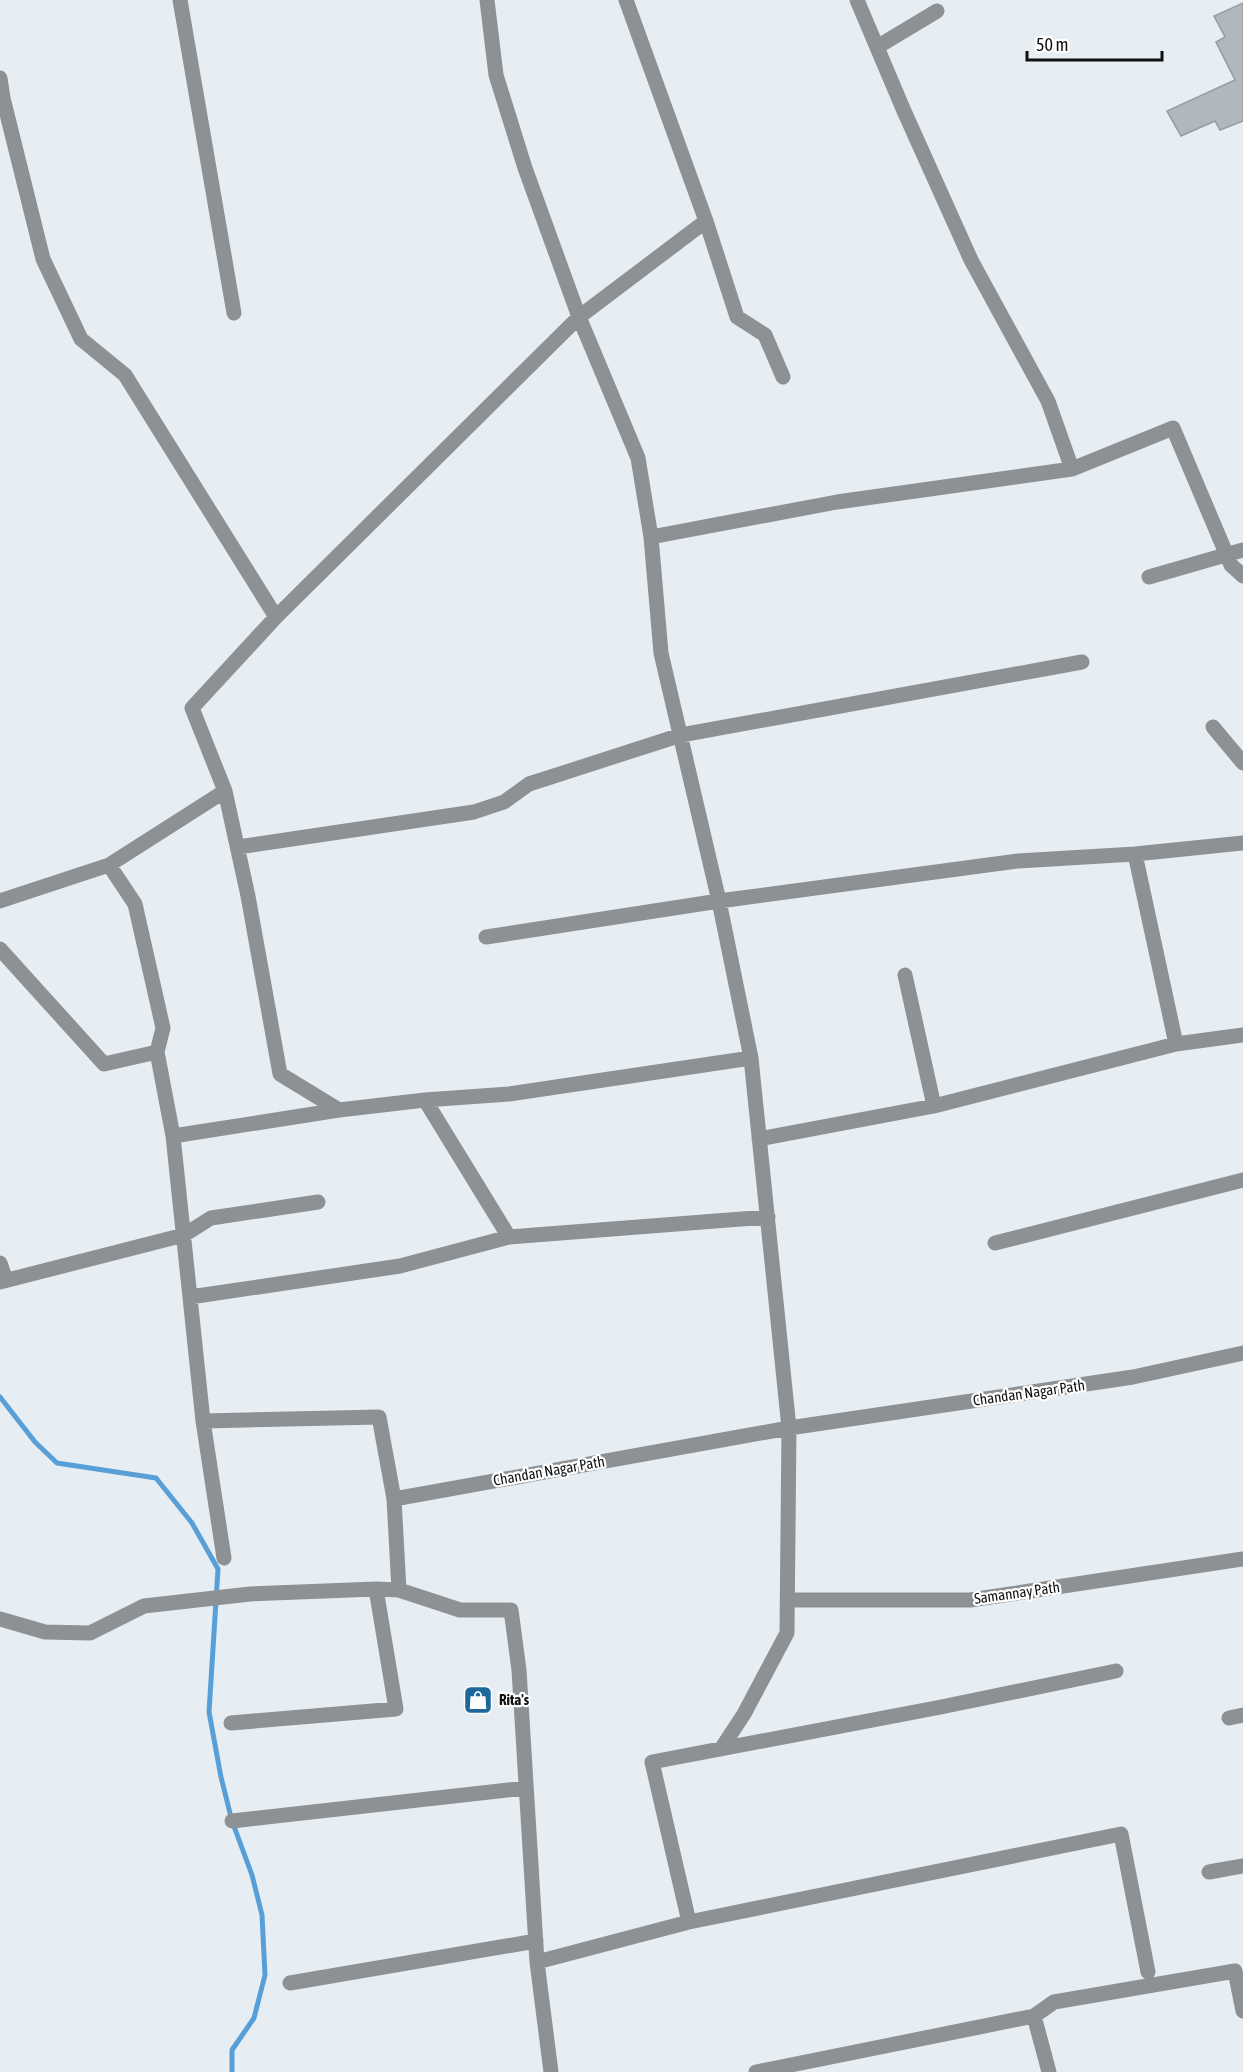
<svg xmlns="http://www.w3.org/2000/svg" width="1243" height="2072" font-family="'Asap Condensed',sans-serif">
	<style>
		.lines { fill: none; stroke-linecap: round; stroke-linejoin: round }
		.stream { stroke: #599fd7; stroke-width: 5 }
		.building { fill: #b1b8bd; stroke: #959ba1; stroke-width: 1.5 }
		.minor { stroke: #8e9194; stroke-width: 15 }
		.labels { text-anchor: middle; stroke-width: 4.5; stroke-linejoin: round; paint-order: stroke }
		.street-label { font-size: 15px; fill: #0e1012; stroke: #fff }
		.poi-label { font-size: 15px; font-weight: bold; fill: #0e1012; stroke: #fff; text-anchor: start }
	</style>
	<rect width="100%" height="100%" fill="#e7eef3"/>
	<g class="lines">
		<path class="stream" d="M0 1397 35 1442 57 1463 156 1478 192 1523 218 1569 209 1712 221 1777 232 1821 252 1875 262 1915 265 1975 254 2018 232 2050V2072"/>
	</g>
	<path class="building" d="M1243 3V121L1220 130 1215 121 1181 136 1167 111 1235 80 1216 42 1225 37 1214 16Z"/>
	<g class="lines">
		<path class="minor" d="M180 0 234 313
			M487 0 496 75 525 168 579 317 638 458 651 537 661 653 719 901 751 1058 789 1428 787 1633 744 1714 721 1749
			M626 0 706 221 737 317 765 335 783 377
			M857 0 904 111 971 260 1048 401 1072 469
			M877 47 937 11
			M0 78 3 98 43 259 81 339 125 375 276 617
			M706 221 579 317 276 617 192 708 225 791 248 896 280 1074 339 1110 425 1100 509 1094 751 1058
			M651 537 837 502 1072 469 1173 428 1231 565 1243 576
			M1149 577 1243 550
			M1213 727 1243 763
			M238 847 474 812 504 802 529 784 681 735 1082 662
			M1135 854 1176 1044
			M109 865 135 904 163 1028 157 1052
			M0 901 109 865 225 791
			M486 937 719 901 1018 861 1135 854 1243 843
			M0 949 104 1064 157 1052 173 1136 339 1110
			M905 975 934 1106
			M425 1100 509 1237
			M173 1136 203 1421 379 1417 394 1499 789 1428 1133 1377 1243 1353
			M759 1139 934 1106 1176 1044 1243 1035
			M995 1243 1243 1180
			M0 1263 6 1280
			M0 1282 184 1235 211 1218 318 1202
			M190 1297 400 1266 509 1237 768 1217
			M203 1421 224 1558
			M394 1499 399 1590
			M788 1600H970L1243 1559
			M0 1619 45 1632 90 1633 144 1606 250 1594 376 1589 399 1590 460 1610H511L519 1670 537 1962 551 2072
			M1229 1718 1243 1715
			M231 1723 396 1709 376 1589
			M232 1821 526 1788
			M1209 1872 1243 1866
			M689 1922 1121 1834 1148 1972
			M537 1962 689 1922 652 1762 941 1707 1116 1671
			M290 1983 536 1941
			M1034 2016 1049 2072
			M756 2072 1034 2016 1054 2002 1235 1971 1243 2011"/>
	</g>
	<defs>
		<g id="shop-square" transform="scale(1.5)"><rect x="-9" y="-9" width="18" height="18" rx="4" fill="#1e679a" stroke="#fff"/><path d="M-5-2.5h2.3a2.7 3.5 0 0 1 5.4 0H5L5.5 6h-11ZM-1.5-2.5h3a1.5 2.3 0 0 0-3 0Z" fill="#fff"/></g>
	</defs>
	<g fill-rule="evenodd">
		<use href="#shop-square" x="478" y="1700"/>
	</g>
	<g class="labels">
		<g class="street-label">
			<text transform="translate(1029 1393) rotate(-8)" y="5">Chandan Nagar Path</text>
			<text transform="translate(549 1471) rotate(-10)" y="5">Chandan Nagar Path</text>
			<text transform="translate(1017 1593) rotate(-8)" y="5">Samannay Path</text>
		</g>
		<g class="poi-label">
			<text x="499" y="1705">Rita's</text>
		</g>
	</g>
	<path d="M1027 51v9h135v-9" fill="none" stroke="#0e1012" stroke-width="3"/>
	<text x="1036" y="51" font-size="18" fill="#0e1012" stroke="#ffffff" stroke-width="4.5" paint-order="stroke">50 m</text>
</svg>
